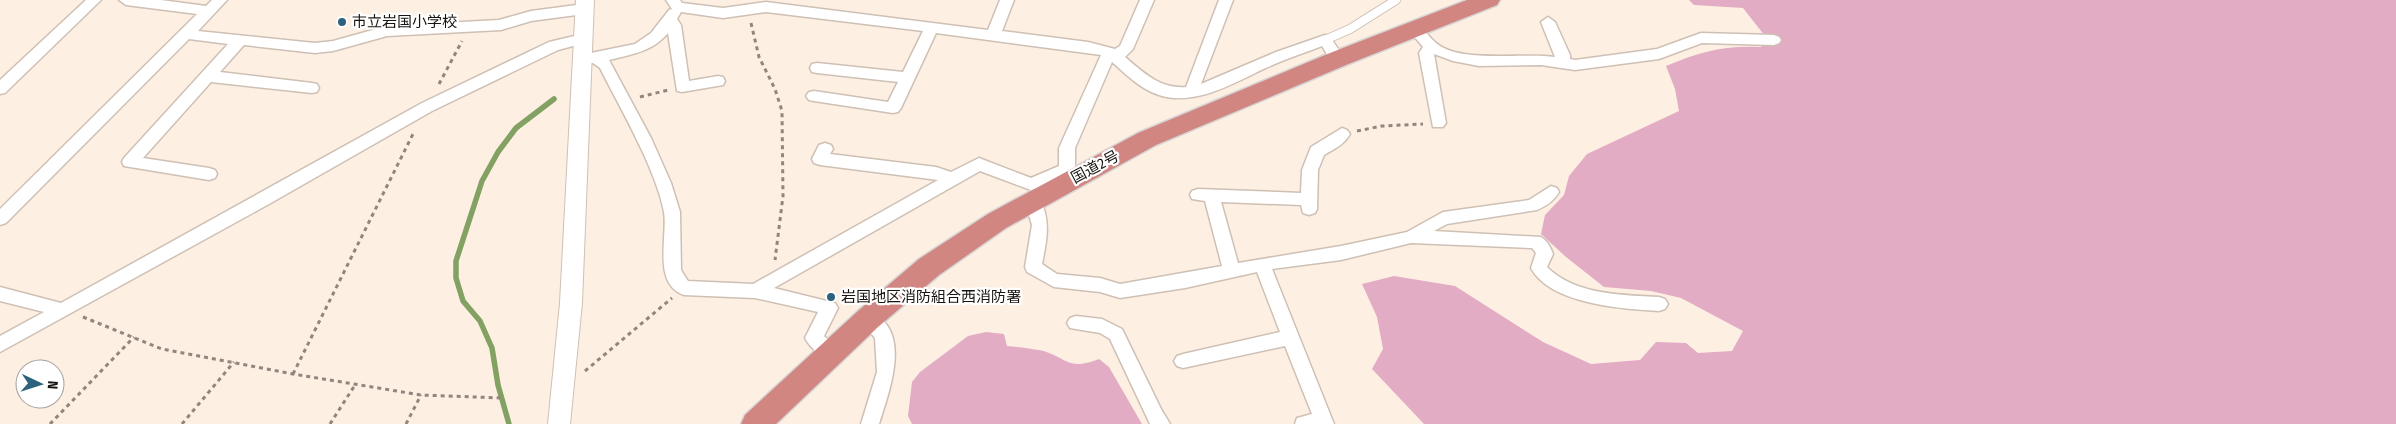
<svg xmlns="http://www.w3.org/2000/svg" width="2396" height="424" font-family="'Fira Sans Condensed','Noto Sans JP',sans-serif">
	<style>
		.green { fill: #e2acc4 }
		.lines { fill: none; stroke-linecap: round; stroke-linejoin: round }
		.stream { stroke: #83a162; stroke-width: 5.5 }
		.service-casing { stroke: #cec0b4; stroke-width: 10 }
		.minor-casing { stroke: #cec0b4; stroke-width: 3 }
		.tertiary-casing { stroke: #cec0b4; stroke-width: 2 }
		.trunk-casing { stroke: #d6d5d4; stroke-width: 3 }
		.path { stroke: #90867e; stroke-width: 3; stroke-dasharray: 4 4; stroke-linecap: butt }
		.service { stroke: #fff; stroke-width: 8 }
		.minor { fill: #fff; fill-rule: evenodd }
		.tertiary { fill: #fff; fill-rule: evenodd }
		.trunk { fill: #d28682; fill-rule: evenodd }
		.poi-dot { fill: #2c627d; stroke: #fff; stroke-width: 2 }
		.labels { text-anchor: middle; stroke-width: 4.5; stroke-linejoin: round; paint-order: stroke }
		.poi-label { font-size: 15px; fill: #191410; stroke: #fff; text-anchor: start }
		.street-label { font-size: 15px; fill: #191410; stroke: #fff }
	</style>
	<rect width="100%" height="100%" fill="#feefe3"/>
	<path class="green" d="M1689 0H2396V424H1424L1372 369 1383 349 1377 317 1362 284 1394 276 1455 286 1543 342 1591 364 1640 360 1656 342 1686 343 1698 353 1732 351 1743 331 1681 298 1651 291 1604 287 1566 257 1541 234 1545 215 1564 195 1569 176 1587 154 1679 111 1675 89 1666 66C1699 52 1724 45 1761 47L1765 36 1743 8 1694 5Z
		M986 332 1004 334 1007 346C1017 347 1028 348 1039 350 1067 356 1066 372 1099 359L1109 367 1142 424H912L908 416 912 382 920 372 968 336Z"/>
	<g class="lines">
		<path class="stream" d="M509 424 498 385 492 348 480 321 463 301 456 278V261L482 181 498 152 516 128 554 99"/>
		<g class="service-casing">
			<path id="service" d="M1325 40 1350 29 1396 0"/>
		</g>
		<g class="minor-casing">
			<path id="minor" d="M86 0H101L5 93 0 94V80Z
				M119 0H161L206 6 212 0H227L198 31 315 43 333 41 387 26 499 20 531 11 584 4 591 9 584 14 531 21 501 30 387 36 333 51 315 53 244 45 220 72 312 83 317 84 319 88 317 92 312 93 211 82 143 158 209 168 215 170 217 174 215 178 209 180 124 166 122 162 124 158 228 44 189 39 6 223 0 225V209L197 14 126 5Z
				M666 0H680L682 3 723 8 766 2 988 30 1000 0H1014L1002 31 1088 42 1115 49 1120 46 1140 0H1154L1133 49 1125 57C1144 73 1160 89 1186 87L1219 0H1233L1201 84 1276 52 1325 35 1330 37 1345 59 1343 63C1331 66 1328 55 1322 46 1304 53 1285 59 1268 67 1235 82 1196 107 1159 95 1140 89 1126 74 1112 62L1075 148V169L1079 180 1077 184 1071 186 1065 184 1062 178 1031 190 980 171 774 288 835 303 838 308 824 336 837 348 840 353 837 358C825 362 811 349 805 338L818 312 755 298 684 295C652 284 668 236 664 212 656 169 620 108 600 68L593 63 576 64 574 60 576 56 635 44 651 33 669 10 672 9ZM681 12 723 18 766 12 923 31 903 72 817 63 812 64 810 68 812 72 817 73 898 82 888 102 814 91 809 92 806 96 809 100 814 101 893 113 898 112 901 108 936 33 1101 55 1059 148V166L1031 178 979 158 951 172 936 167 830 154 833 149 831 145 825 143 819 145 812 159 814 163 820 165 938 180 753 284 688 281 681 270 680 212 671 183 651 138 609 60C632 54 652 52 668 33L677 91 682 92 723 85 725 81 723 77 718 76 689 81 681 25 677 19Z
				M1548 17 1555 22 1570 55V59L1575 60 1657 49 1701 33 1774 35 1779 37 1781 40 1779 43 1774 45 1702 43 1659 59 1575 70 1541 65 1479 66 1453 61 1434 54 1446 123 1443 127H1433L1419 53 1423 47 1408 29 1410 26H1420C1425 31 1430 38 1436 43 1460 64 1524 52 1555 57L1541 22Z
				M583 34 588 36 590 39 588 42 558 50 432 111 269 204 0 352V336L44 312 0 301V287L61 303 422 103 549 42Z
				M1342 128 1347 130 1350 134C1344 145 1334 149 1324 155L1318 170 1317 209 1315 213 1309 215 1303 213 1301 205 1221 202 1238 263 1341 246 1407 232 1443 212 1529 200 1551 186 1557 188 1559 192C1554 201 1546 206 1537 210L1447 224 1434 231 1541 237C1548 242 1550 246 1553 254L1547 267C1575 295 1622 295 1659 297L1665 299 1668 304 1665 309 1659 311C1623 309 1550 304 1531 268L1536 253 1532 248 1411 243 1341 260 1272 269 1334 424H1295L1297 418 1312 414 1285 346 1183 368 1177 366 1174 361 1177 356 1183 354 1280 332 1257 272 1185 288 1120 298 1100 292 1054 287 1027 272 1025 267 1032 225 1025 201 1027 197 1033 195 1039 197C1051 220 1047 239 1042 264L1057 274 1100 278 1120 284 1222 266 1205 201 1192 199 1190 195 1192 191 1198 189 1301 193 1302 170 1311 147Z
				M868 312C914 327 889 392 879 424H861L877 372 875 338 859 319 862 314Z
				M1076 316 1102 319 1122 329 1161 409 1170 424H1150L1110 339 1100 333 1070 328 1067 323 1070 318Z"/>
		</g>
		<g class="tertiary-casing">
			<path id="tertiary" d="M576 0H594L582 303 570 424H548L560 303Z"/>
		</g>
		<g class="trunk-casing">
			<path id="trunk" d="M1467 0H1500L1497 5 1346 65 1156 145 1006 228 939 275 878 327 776 424H741L745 415 858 311 919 259 988 214 1138 133 1330 53Z"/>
		</g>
		<path class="path" d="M751 23 759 57 775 89 782 111 783 196 775 260
			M439 84 462 41
			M640 97 668 90
			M1357 131 1382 126 1423 124
			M83 317 162 349 293 374 421 395 502 398
			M585 371 672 298
			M293 374 413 134
			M50 424 134 337
			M182 424 234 362
			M330 424 355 385
			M406 424 421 395"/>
		<use href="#service" class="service"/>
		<use href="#minor" class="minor"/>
		<use href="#tertiary" class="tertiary"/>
		<use href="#trunk" class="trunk"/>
	</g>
	<g class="poi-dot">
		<circle cx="342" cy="22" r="5"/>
		<circle cx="831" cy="297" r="5"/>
	</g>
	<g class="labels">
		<g class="poi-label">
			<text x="352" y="27">市立岩国小学校</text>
			<text x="841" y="302">岩国地区消防組合西消防署</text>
		</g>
		<g class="street-label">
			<text transform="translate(1095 167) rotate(-28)" y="5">国道2号</text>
		</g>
	</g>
	<g transform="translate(40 384) rotate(94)"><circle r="24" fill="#ffffff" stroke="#a3a19f"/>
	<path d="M0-4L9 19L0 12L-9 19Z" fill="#2c627d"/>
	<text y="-8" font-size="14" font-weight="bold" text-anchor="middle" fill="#191410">N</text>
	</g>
</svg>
